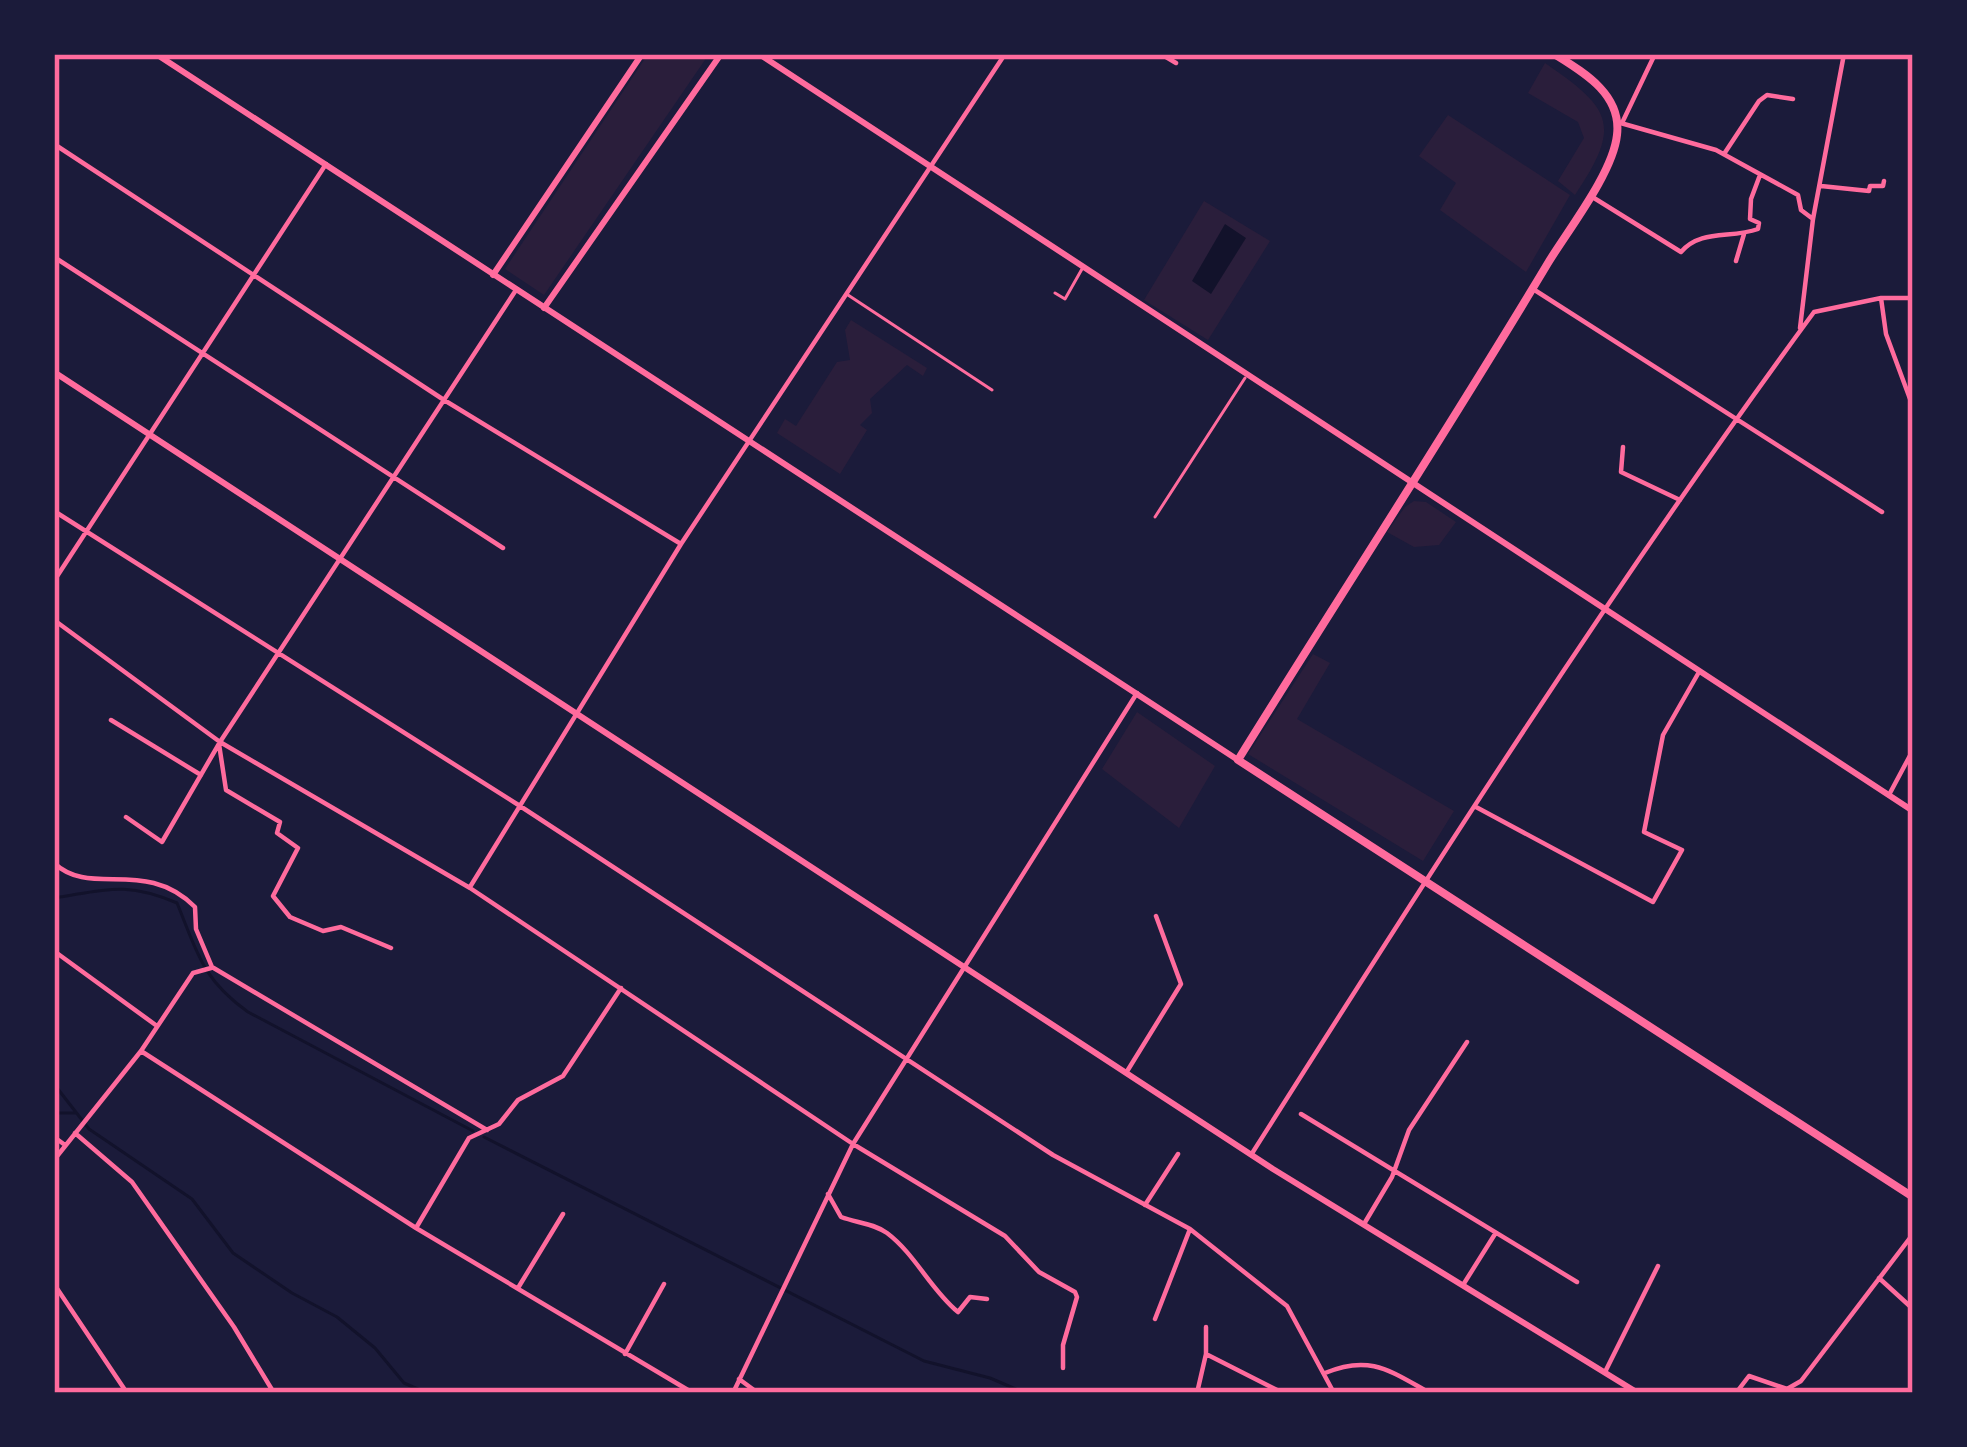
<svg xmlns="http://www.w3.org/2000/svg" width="1967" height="1447" font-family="Inter,sans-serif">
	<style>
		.green { fill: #2a1e3b }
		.water { fill: #12122b }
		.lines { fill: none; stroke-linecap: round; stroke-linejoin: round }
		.stream { stroke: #12122b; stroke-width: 3 }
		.pedestrian { stroke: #ff6b9d; stroke-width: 3 }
		.minor { stroke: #ff6b9d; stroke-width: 4.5 }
		.tertiary { stroke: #ff6b9d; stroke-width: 6 }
		.secondary { stroke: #ff6b9d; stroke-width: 6 }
		.primary { stroke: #ff6b9d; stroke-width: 8 }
		.neatline { fill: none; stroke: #ff6b9d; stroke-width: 4.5 }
	</style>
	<rect width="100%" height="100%" fill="#1b1b3a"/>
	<path class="green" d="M648 54H709L544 295 505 269Z
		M1545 63C1612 109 1622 125 1575 195L1558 181 1584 138 1578 122 1528 93Z
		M1448 115 1570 195 1526 272 1440 210 1456 183 1419 156Z
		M1204 201 1270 241 1208 340 1144 300Z
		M851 320 927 368 923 376 907 365 870 399 872 413 860 425 867 430 840 474 777 433 785 419 796 426 837 362 850 360 845 330Z
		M1414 501 1426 502 1456 522 1439 545 1414 547 1387 532 1405 507Z
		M1313 654 1330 663 1297 719 1454 811 1423 861 1248 754Z
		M1137 712 1215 766 1179 828 1102 769Z"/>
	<path class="water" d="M1225 224 1246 238 1211 294 1192 281Z"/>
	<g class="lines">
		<path class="stream" d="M54 898C106 890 125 881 177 903 198 954 202 979 248 1012L473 1131
			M54 1084 89 1129 192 1199 233 1253 292 1293 337 1317 375 1348 404 1383 427 1393
			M54 1113H75
			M484 1137 924 1361 990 1378 1025 1393"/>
		<path class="pedestrian" d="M1055 293 1065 299 1082 269
			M848 295 992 390
			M1155 517 1245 378"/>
		<path class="minor" d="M1161 54 1176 63
			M1617 122 1716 150 1798 195 1801 210 1813 219
			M1622 123 1655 54
			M54 144 444 400 681 544
			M1724 154 1759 101 1767 95 1793 99
			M1821 186 1869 191 1870 186H1883L1884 181
			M1594 198 1681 252C1701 229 1730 239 1758 229L1759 223 1750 219 1751 199 1760 175
			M54 257 503 548
			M1736 261 1744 234
			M1533 289 1882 512
			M1881 298 1886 334 1913 407
			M1800 328 1813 219 1844 54
			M1623 447 1621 472 1680 500
			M54 511 520 806 1053 1155 1190 1229 1287 1306 1334 1393
			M54 581 326 164
			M54 620 220 742 470 888 853 1144 1005 1236 1039 1272 1075 1292 1077 1297 1063 1345V1368
			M111 720 201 775
			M219 744 226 790 280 822 277 833 298 848 273 896 290 917 323 931 341 927 391 948
			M1890 793 1913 750
			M1476 807 1653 902 1682 850 1644 832 1663 735 1699 672
			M126 817 162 842 220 742 516 290
			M54 863C91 898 145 857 195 907L196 929 212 967 487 1130
			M470 887 681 544 1005 54
			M54 951 157 1026
			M141 1051 416 1228 693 1393
			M1126 1073 1181 984 1156 916
			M1301 1114 1577 1282
			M75 1133 132 1182 234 1327 274 1393
			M54 1137 65 1145
			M1251 1155C1432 869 1614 584 1814 312L1881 298H1913
			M54 1160 141 1051 193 973 211 968
			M828 1194 841 1217C857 1223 873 1223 887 1233 915 1254 931 1290 958 1312L970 1297 987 1299
			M1145 1205 1178 1154
			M1364 1224 1392 1177 1409 1130 1467 1042
			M416 1228 469 1138 499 1124 518 1100 563 1076 621 988
			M1879 1278 1913 1309
			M54 1284 127 1393
			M1463 1285 1495 1234
			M518 1288 563 1214
			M1155 1319 1190 1229
			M1206 1327V1354L1283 1393
			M625 1354 664 1284
			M1605 1372 1658 1266
			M1325 1373C1370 1354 1390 1371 1430 1393
			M739 1379 758 1393
			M733 1393 853 1144 1137 693
			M1197 1393 1206 1354
			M1736 1393 1749 1376 1787 1389 1801 1381 1913 1234"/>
		<path class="tertiary" d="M759 54 1913 811
			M493 275 642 54
			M544 308 721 54
			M54 372 1273 1169 1638 1393"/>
		<path class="secondary" d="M156 54 1238 760"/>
		<path class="primary" d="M1554 54C1583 72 1622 94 1617 135 1613 173 1568 230 1548 263 1448 430 1341 594 1238 760L1913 1197"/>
	</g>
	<rect width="1967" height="1447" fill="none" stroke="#1b1b3a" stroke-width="114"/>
	<rect x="57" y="57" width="1853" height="1333" class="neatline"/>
</svg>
